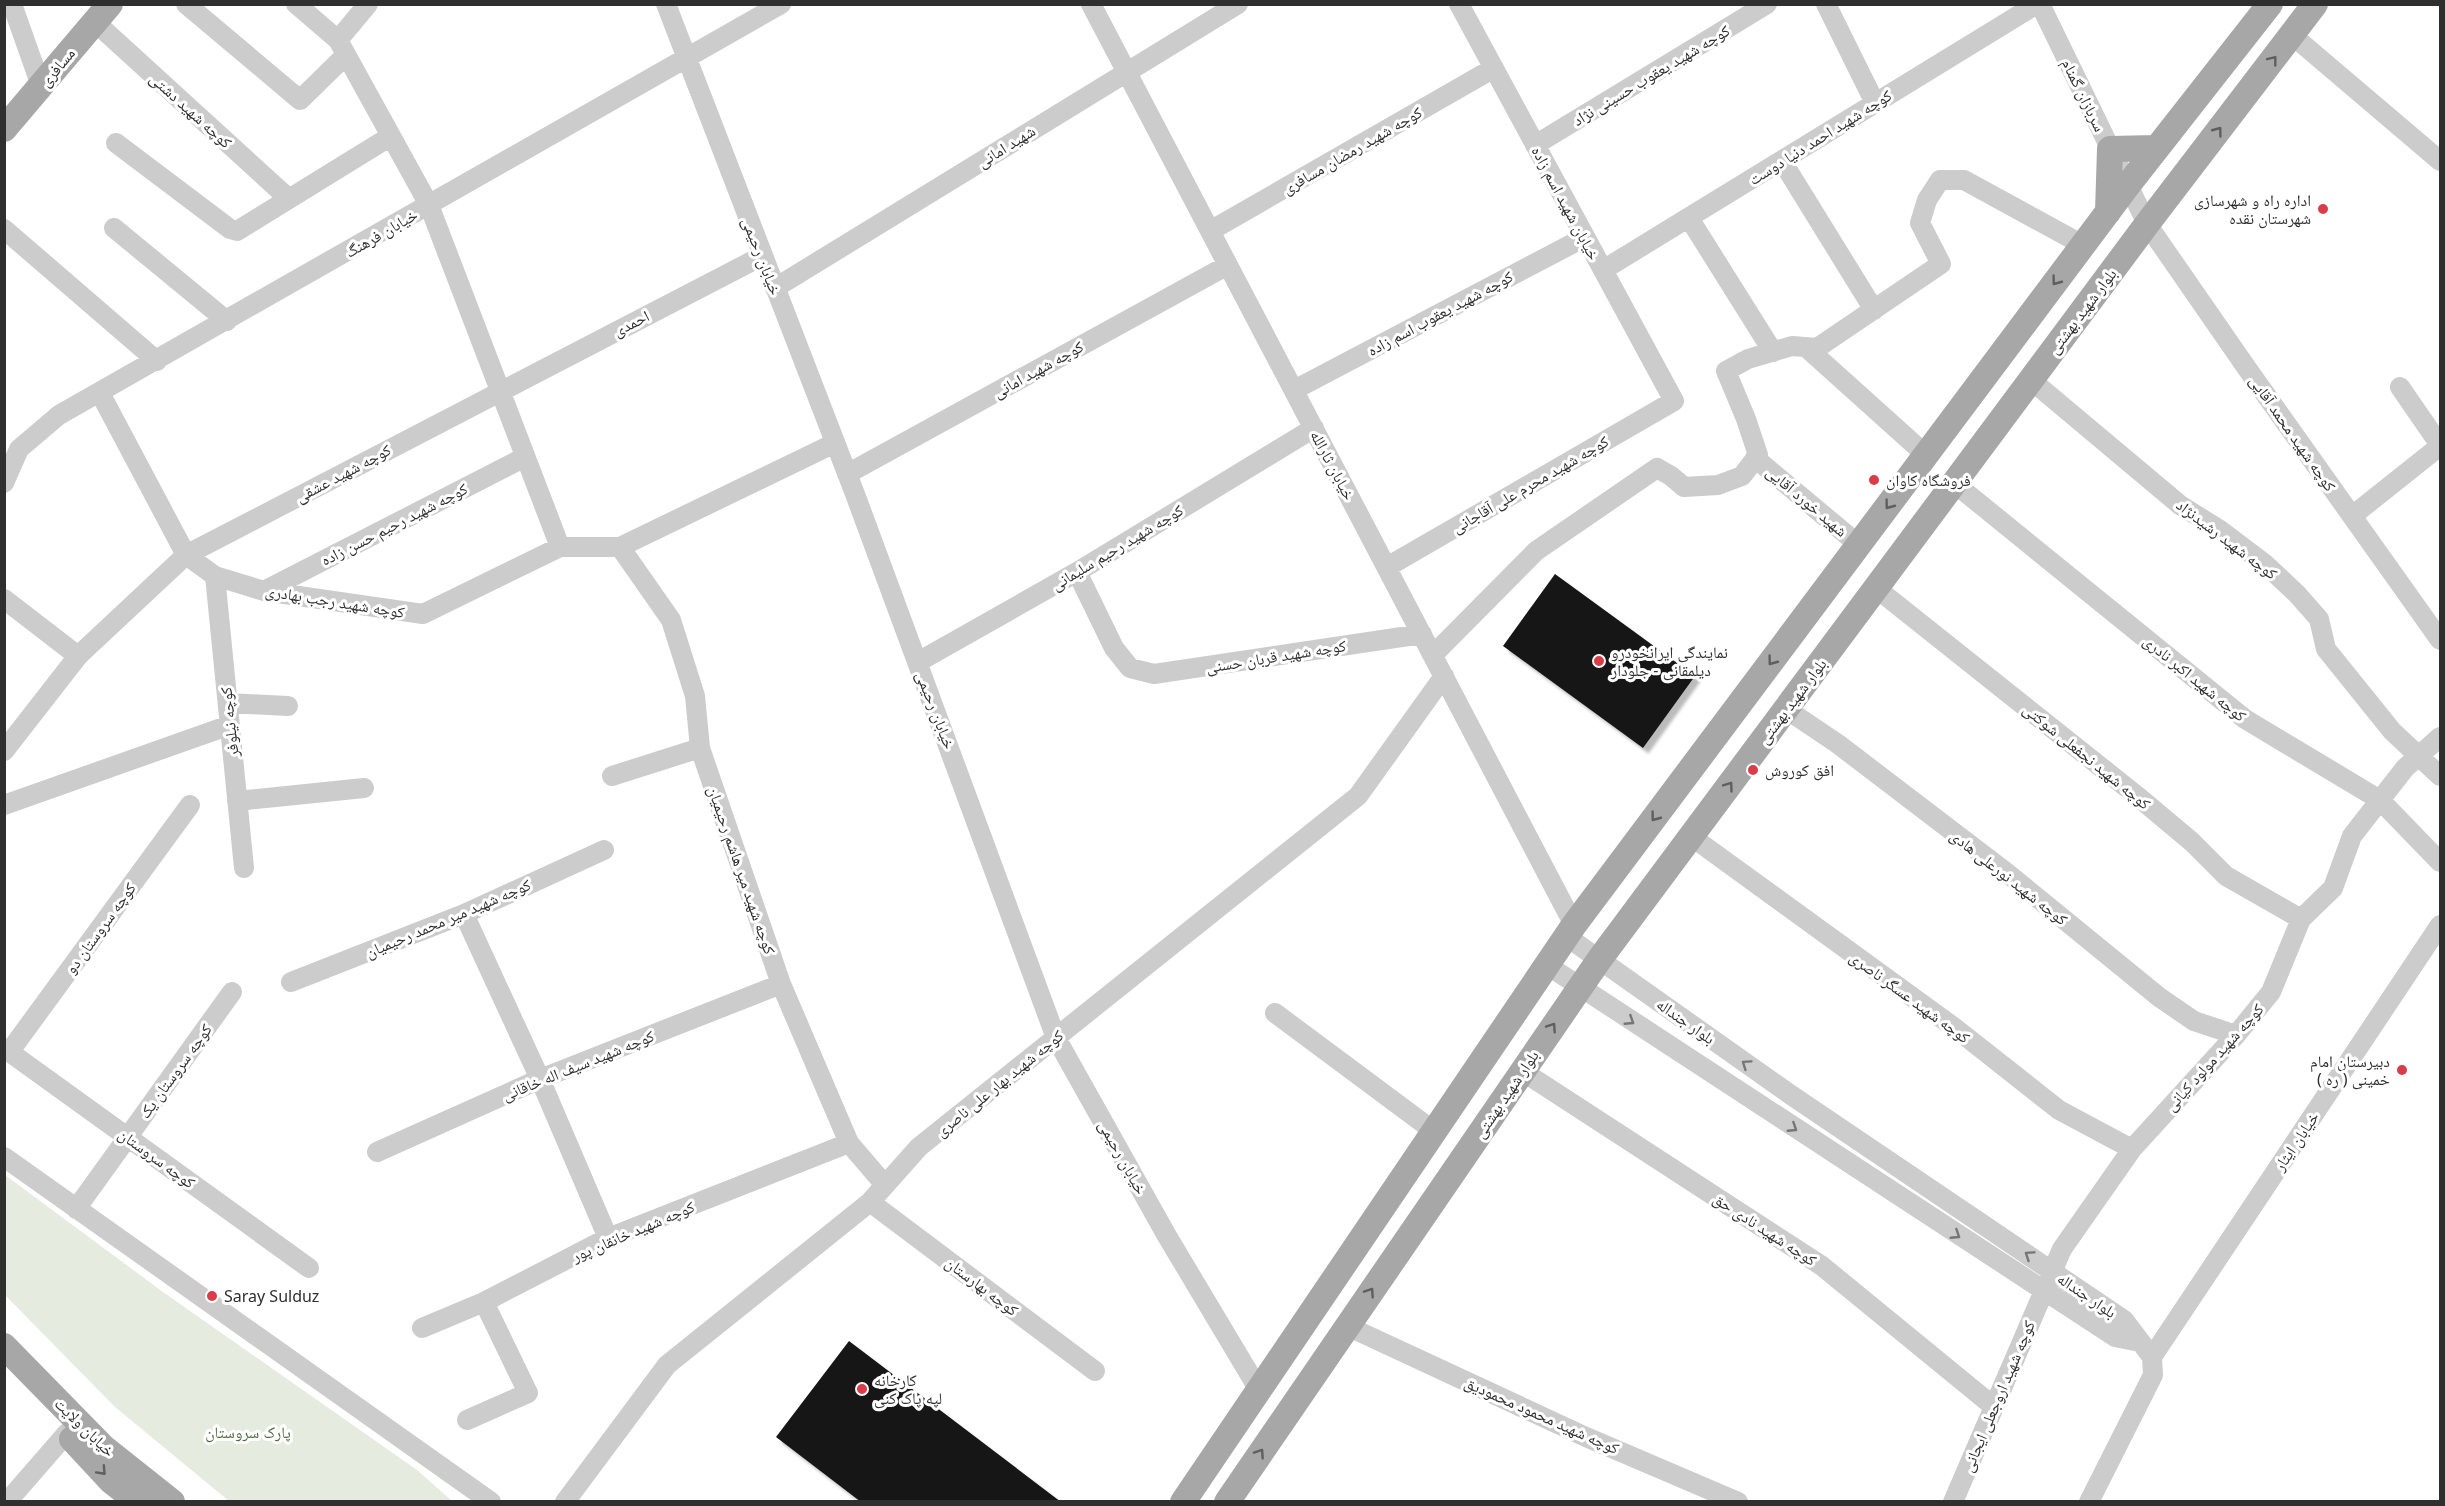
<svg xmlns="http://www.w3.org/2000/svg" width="2445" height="1506" font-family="'Noto Sans','Noto Naskh Arabic',sans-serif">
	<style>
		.green { fill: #e5ebde }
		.building { fill: #161616; filter: url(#shadow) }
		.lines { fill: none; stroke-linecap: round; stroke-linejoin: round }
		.minor { stroke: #ccc; stroke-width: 20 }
		.major { stroke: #a7a7a7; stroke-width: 26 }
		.oneway { stroke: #5f5f5f }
		.oneway2 { stroke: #767676 }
		.poi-dot { fill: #da3d4a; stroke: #fff; stroke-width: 2 }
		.labels { text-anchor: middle; stroke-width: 6; stroke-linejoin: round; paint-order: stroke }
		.street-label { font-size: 16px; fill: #2f2f2f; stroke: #fff }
		.poi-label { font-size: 16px; fill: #2f2f2f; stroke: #fff; text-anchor: start }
		.park-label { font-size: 16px; fill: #53683f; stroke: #fff }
	</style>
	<defs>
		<filter id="shadow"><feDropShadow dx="5.5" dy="5.5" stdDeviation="1.5" flood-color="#0004"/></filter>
	</defs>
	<rect width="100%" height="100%" fill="#fff"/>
	<path class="green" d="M5 1175 163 1292 417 1470 452 1501H229L115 1407 5 1295Z"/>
	<path class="building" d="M1555 574 1695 676 1643 748 1503 646Z
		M849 1341 1061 1502H861L776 1437Z"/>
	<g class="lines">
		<path class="minor" d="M12 4 41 86
			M186 4 300 100 346 55
			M296 4 338 40 429 205 560 547
			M666 4 855 494 1056 1038 1167 1236 1259 1390
			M1091 4 1574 925
			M1826 4 1875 103
			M2040 4 2147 224 2246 367 2440 640
			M95 22 288 198
			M2292 35 2440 161
			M338 40 368 4
			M116 143 230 229 237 231 391 136
			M1535 145 1767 4
			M1782 161 1874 310
			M1689 218 1773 352
			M114 228 227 321
			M4 229 157 361
			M1210 231 1494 68
			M1603 270 2037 4
			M775 288 1238 4
			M1807 348 1926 455
			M2031 380 2180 505 2220 530 2265 564 2297 594 2319 619 2326 649 2392 731 2440 776
			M2400 387 2440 445
			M1294 390 1585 237
			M100 393 186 555 215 576 264 591 423 614 560 547H620L835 443
			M1755 458 1859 545
			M847 474 1228 265
			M4 483 19 449 59 415 781 4
			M1954 483 2245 719 2380 800 2440 862
			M2352 516 2440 446
			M620 547 671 620 695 696 700 748 781 984 849 1143 885 1185
			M1387 567 1674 401 1459 4
			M1077 572 1114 648 1130 668 1154 674 1422 634
			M215 576 244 868
			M1876 588 2136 795 2192 842 2226 876 2301 919
			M264 591 525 457
			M4 599 78 656
			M1433 655 1536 551 1657 468 1671 476 1684 487 1718 485 1742 476 1758 455 1746 419 1726 371 1748 359 1792 346 1817 348 1941 264 1920 223 1927 200 1940 180H1964L2083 245
			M918 662 1077 572 1314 428
			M228 703 288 706
			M1786 709 1838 744 2007 873 2159 997 2194 1021 2236 1035
			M4 751 78 656 186 555 762 256
			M612 776 700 748
			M237 801 364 788
			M4 805 230 725
			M1692 837 1955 1028 2059 1110 2132 1149
			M464 914 540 1079 608 1238
			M1566 936 1791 1095 2124 1320 2152 1357 2153 1375 2089 1502
			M1547 965 2115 1337 2140 1342
			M291 982 464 914 604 850
			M1275 1013 1435 1132
			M4 1048 309 1268
			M10 1051 190 805
			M1522 1071 1822 1266 1993 1406
			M377 1152 540 1079 781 984
			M4 1157 491 1502
			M870 1202 1095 1371
			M76 1209 232 992
			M1347 1326 1586 1437 1738 1502
			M422 1328 484 1302 608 1238 849 1143
			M2152 1357 2440 925
			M467 1420 528 1393 484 1302
			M7 1502 67 1433
			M565 1502 667 1365 870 1202 919 1147 1358 796 1444 676
			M1953 1502 2062 1249 2132 1149 2236 1035 2271 992 2301 919 2333 888 2352 836 2405 768 2440 737"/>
		<path class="major" d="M4 129 110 4
			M2108 212 2110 149 2157 148
			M4 1346 104 1448 172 1502
			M72 1439 111 1481 138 1502
			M1183 1502 1574 925 2128 185 2270 4
			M1227 1502 1599 960 2147 224 2315 4"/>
	</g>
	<defs><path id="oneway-chevron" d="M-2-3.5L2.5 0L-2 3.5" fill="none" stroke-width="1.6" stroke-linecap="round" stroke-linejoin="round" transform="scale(1.5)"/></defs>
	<g class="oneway">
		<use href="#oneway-chevron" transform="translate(2273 60) rotate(-52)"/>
		<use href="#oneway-chevron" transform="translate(2218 131) rotate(-53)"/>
		<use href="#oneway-chevron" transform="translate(2056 281) rotate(127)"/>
		<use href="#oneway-chevron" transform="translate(1889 505) rotate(127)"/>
		<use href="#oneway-chevron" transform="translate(1772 661) rotate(127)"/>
		<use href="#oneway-chevron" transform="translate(1729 786) rotate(-54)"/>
		<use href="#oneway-chevron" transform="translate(1655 817) rotate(127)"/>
		<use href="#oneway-chevron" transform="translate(1552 1027) rotate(-56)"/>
		<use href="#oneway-chevron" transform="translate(1370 1292) rotate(-56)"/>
		<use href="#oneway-chevron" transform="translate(1260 1453) rotate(-56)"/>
		<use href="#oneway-chevron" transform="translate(102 1471) rotate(47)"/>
	</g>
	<g class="oneway2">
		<use href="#oneway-chevron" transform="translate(1630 1021) rotate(33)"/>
		<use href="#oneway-chevron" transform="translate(1746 1064) rotate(-145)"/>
		<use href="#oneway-chevron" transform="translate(1793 1128) rotate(33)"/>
		<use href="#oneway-chevron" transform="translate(1956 1235) rotate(33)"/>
		<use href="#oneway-chevron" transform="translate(2029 1255) rotate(-146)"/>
	</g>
	<g class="poi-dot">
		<circle cx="2323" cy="209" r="6"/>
		<circle cx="1874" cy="480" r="6"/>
		<circle cx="1599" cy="661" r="6"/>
		<circle cx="1753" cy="770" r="6"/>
		<circle cx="2402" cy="1070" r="6"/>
		<circle cx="212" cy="1296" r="6"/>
		<circle cx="862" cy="1389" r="6"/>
	</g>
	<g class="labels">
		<g class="street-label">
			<text transform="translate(57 67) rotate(-50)" y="6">مسافری</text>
			<text transform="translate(1651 75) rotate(-31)" y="6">کوچه شهید یعقوب حسینی نژاد</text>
			<text transform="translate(2084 95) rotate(64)" y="6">سربازان گمنام</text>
			<text transform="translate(191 110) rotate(42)" y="6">کوچه شهید دشتی</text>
			<text transform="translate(1820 137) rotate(-32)" y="6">کوچه شهید احمد دنیا دوست</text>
			<text transform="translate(1006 146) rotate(-32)" y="6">شهید امانی</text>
			<text transform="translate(1352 150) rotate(-30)" y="6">کوچه شهید رمضان مسافری</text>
			<text transform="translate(1566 203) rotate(62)" y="6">خیابان شهید اسم زاده</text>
			<text transform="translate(381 233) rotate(-30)" y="6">خیابان فرهنگ</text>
			<text transform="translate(762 256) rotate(69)" y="6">خیابان رحیمی</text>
			<text transform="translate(2082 311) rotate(-53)" y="6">بلوار شهید بهشتی</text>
			<text transform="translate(1440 313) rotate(-28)" y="6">کوچه شهید یعقوب اسم زاده</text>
			<text transform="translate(631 323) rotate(-27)" y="6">احمدی</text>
			<text transform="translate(1038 369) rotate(-29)" y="6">کوچه شهید امانی</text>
			<text transform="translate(2293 433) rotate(55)" y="6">کوچه شهید محمد آقایی</text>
			<text transform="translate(1333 465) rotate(62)" y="6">خیابان ثارالله</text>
			<text transform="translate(343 473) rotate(-28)" y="6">کوچه شهید عشقی</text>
			<text transform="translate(1530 484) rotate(-30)" y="6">کوچه شهید محرم علی آقاجانی</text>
			<text transform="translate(1807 501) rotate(40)" y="6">شهید خورد آقایی</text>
			<text transform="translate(394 524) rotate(-27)" y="6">کوچه شهید رحیم حسن زاده</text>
			<text transform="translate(2227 539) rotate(37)" y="6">کوچه شهید رشیدنژاد</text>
			<text transform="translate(1117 547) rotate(-31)" y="6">کوچه شهید رحیم سلیمانی</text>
			<text transform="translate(335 601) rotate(9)" y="6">کوچه شهید رجب بهادری</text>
			<text transform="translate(1276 656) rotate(-9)" y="6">کوچه شهید قربان حسنی</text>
			<text transform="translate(2195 678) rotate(39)" y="6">کوچه شهید اکبر نادری</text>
			<text transform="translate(1792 701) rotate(-53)" y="6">بلوار شهید بهشتی</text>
			<text transform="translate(936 710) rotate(69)" y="6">خیابان رحیمی</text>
			<text transform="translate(229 722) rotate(-96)" y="6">کوچه نیلوفر</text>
			<text transform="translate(2087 756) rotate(39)" y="6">کوچه شهید نجفعلی شوکتی</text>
			<text transform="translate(742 870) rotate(71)" y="6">کوچه شهید میر هاشم رحیمیان</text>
			<text transform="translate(2009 877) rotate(38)" y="6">کوچه شهید نورعلی هادی</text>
			<text transform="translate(448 918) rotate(-23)" y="6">کوچه شهید میر محمد رحیمیان</text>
			<text transform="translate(100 928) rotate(-54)" y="6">کوچه سروستان دو</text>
			<text transform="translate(1910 997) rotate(36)" y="6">کوچه شهید عسگر ناصری</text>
			<text transform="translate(1686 1021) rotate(35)" y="6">بلوار جنداله</text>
			<text transform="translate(2214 1057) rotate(-48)" y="6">کوچه شهید مولود کیانی</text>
			<text transform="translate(578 1065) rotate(-22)" y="6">کوچه شهید سیف اله خاقانی</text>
			<text transform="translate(175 1071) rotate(-54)" y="6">کوچه سروستان یک</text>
			<text transform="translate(999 1083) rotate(-39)" y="6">کوچه شهید بهار علی ناصری</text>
			<text transform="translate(1506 1094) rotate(-56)" y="6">بلوار شهید بهشتی</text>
			<text transform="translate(2296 1141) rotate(-56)" y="6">خیابان ایثار</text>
			<text transform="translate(1123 1157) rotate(61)" y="6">خیابان رحیمی</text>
			<text transform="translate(157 1158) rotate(36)" y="6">کوچه سروستان</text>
			<text transform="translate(1765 1229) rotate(33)" y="6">کوچه شهید نادی حق</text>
			<text transform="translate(633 1231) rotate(-23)" y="6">کوچه شهید خانقان پور</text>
			<text transform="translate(982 1286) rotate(37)" y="6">کوچه بهارستان</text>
			<text transform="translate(2087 1295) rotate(34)" y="6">بلوار جنداله</text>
			<text transform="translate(1998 1396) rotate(-67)" y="6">کوچه شهید اروجعلی ایجانی</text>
			<text transform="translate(1542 1415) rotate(24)" y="6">کوچه شهید محمود محمودیق</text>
			<text transform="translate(85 1427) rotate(44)" y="6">خیابان ولایت</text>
		</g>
		<g class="poi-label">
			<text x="2311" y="206" text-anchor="end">اداره راه و شهرسازی<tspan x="2311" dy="18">شهرستان نقده</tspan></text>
			<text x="1886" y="486">فروشگاه کاوان</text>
			<text x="1611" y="658">نمایندگی ایرانخودرو<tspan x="1611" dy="18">دیلمقانی - جلودار</tspan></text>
			<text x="1765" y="776">افق کوروش</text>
			<text x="2390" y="1067" text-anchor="end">دبیرستان امام<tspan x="2390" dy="18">خمینی ( ره )</tspan></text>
			<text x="224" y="1302">Saray Sulduz</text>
			<text x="874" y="1386">کارخانه<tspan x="874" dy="18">لپه پاک کنی</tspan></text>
		</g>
		<g class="park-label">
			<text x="248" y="1438">پارک سروستان</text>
		</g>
	</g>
	<rect width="2445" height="1506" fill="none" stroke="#2f2f2f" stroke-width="12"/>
</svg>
